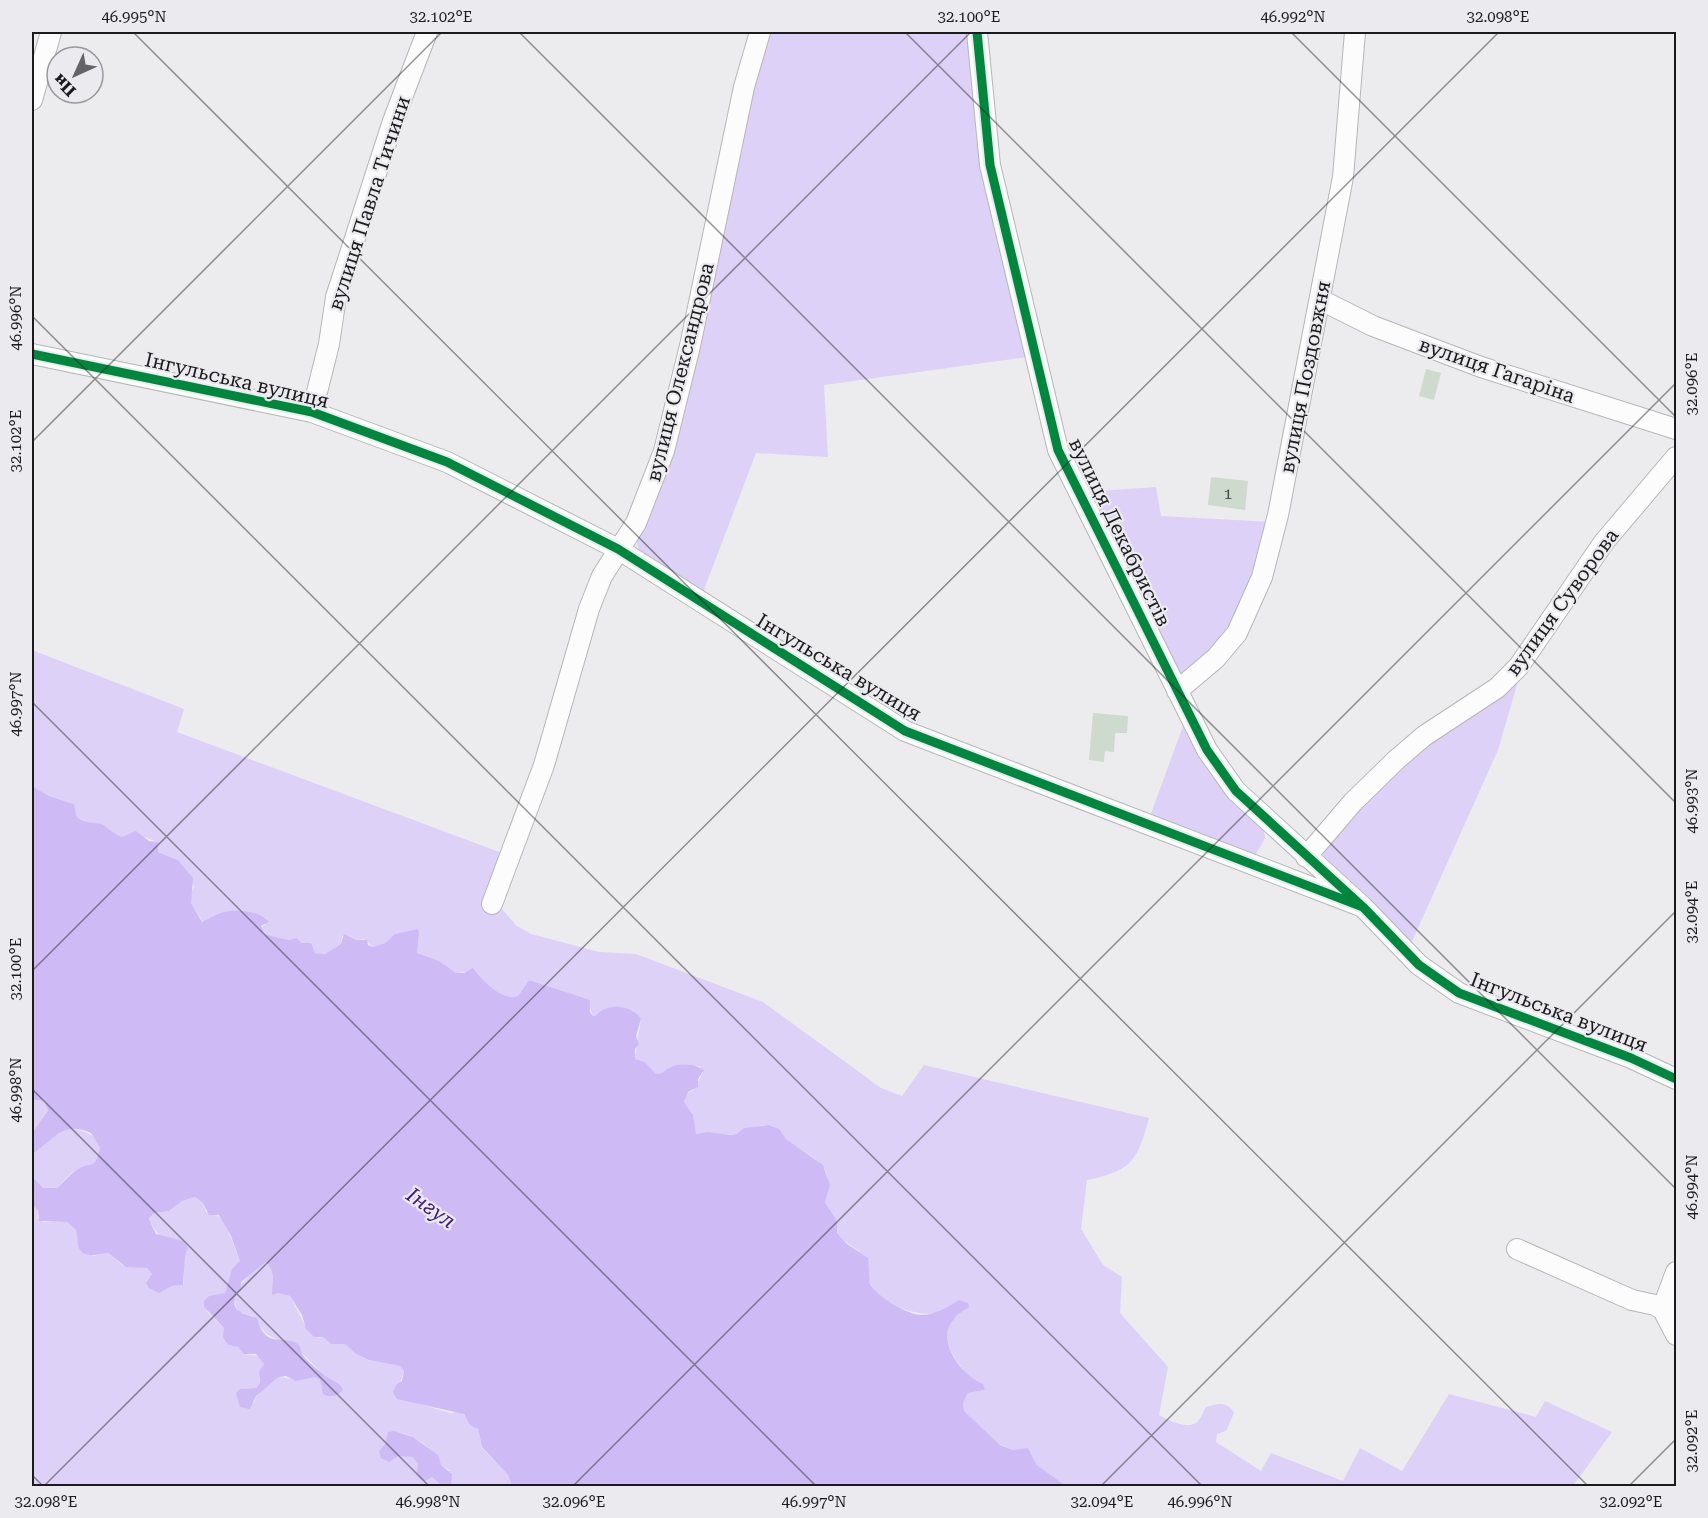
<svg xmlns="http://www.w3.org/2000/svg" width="1708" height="1518" font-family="'Roboto Serif',serif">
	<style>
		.green { fill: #ddd1f7 }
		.water { fill: #cebbf5 }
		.building { fill: #cfdace }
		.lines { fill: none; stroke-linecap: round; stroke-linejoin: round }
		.minor-casing { stroke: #b6b6b8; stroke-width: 22 }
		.minor { stroke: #fcfcfc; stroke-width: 20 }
		.cycleway-casing { stroke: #ebeaef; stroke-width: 13 }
		.cycleway { stroke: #00873e; stroke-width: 9 }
		.ticks { fill: none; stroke: #1b1b1d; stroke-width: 1.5; stroke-opacity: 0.45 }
		.labels { text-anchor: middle; stroke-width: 4.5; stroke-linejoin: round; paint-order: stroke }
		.number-label { font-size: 16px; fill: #484b49 }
		.street-label { font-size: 20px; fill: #1b1b1d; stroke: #ebeaef }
		.water-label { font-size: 21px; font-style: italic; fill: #441a77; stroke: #ebeaef }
		.neatline { fill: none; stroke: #1b1b1d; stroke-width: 2 }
		.ticks-label { font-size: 15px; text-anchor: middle; fill: #1b1b1d }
	</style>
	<rect width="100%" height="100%" fill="#ecebee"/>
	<path class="green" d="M764 32H971L1028 357 824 385 828 457 756 453 702 595 639 553 636 536Z
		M1156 487 1161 516 1272 522 1234 630 1179 679 1085 492Z
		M32 650 184 709 177 732 513 857 500 907 517 926 531 934 599 952 636 954 763 1002 881 1088 902 1096 924 1065 1149 1118C1137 1161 1132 1171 1087 1180L1081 1229 1103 1265 1122 1277 1120 1313 1168 1367 1159 1415C1168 1420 1185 1429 1196 1423 1201 1420 1203 1411 1206 1407 1217 1403 1228 1401 1234 1413L1226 1431 1217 1434 1216 1442 1261 1471 1271 1453 1343 1481 1360 1448 1402 1471 1449 1394 1536 1417 1545 1401 1612 1432 1573 1486H1066L1037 1465 1031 1453 1023 1449 1013 1450 997 1443 964 1411 963 1403 968 1393 985 1390C983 1382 977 1383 972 1378 958 1365 937 1339 953 1319 957 1315 964 1311 968 1307L954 1304C936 1326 880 1307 870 1283 866 1274 870 1265 864 1257 858 1248 844 1243 837 1233V1221L825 1202C836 1163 817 1161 789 1142 781 1136 779 1126 768 1125 758 1124 746 1131 737 1134 733 1135 699 1135 695 1134L693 1115 684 1102 686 1094 694 1090 703 1072 700 1066H674L663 1074H656L645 1062 635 1059 641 1019 633 1011 617 1007 593 1016 590 1008 575 997 529 980 518 996C503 1000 481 983 475 971L456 973 417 953V935L414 930 395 934 385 943 373 947 364 939 357 940 350 936H342L341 944 325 954 315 953 310 943H302L297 938 289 940 264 934 260 929 265 925 267 918C243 909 225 911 203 922L191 903 189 895 194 887 188 872 178 860 158 852 157 842 145 837H122L112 833 105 826 90 824 77 817 74 804 49 796 32 786Z
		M1521 671 1498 750 1409 948 1323 860 1324 848 1400 762Z
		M1186 718 1264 831 1265 838 1256 854H1248L1149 819Z
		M32 1100 44 1101 48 1112 32 1133Z
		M70 1128C86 1130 115 1143 95 1163 90 1168 84 1167 78 1169 70 1172 63 1183 57 1188H43L32 1176V1154C45 1146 54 1132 70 1128Z
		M195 1197 203 1203 206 1212 223 1218 240 1261 231 1273 225 1293 215 1296 206 1311 224 1328 228 1345 238 1347 245 1354C254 1357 259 1352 264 1364L259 1377 260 1383 256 1388 240 1389 254 1403C257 1389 270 1387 279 1377L298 1380 315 1377 320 1380 322 1389 336 1384C323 1374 312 1363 301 1352 282 1333 270 1348 254 1316L239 1312C225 1291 253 1272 266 1262L271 1267 274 1289 290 1296 304 1324 319 1338 323 1337 331 1344H345L356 1354 369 1360 400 1366 404 1371 400 1383 403 1399 450 1413 460 1411 478 1429 482 1448 508 1475 512 1486H448H451L449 1470 441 1465C435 1447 407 1429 388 1432L385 1444 379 1451 413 1457 419 1464 417 1473 437 1479 447 1486H32V1205L38 1210 37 1218 43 1222H67L76 1230 93 1256 108 1253 122 1265 147 1268 152 1274 147 1284 167 1289 171 1286 183 1285 184 1282 183 1241 160 1237 149 1220 154 1213 169 1211 182 1201Z"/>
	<path class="water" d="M32 786 49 796 74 804 77 817C86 824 92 822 101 824 104 824 113 834 122 837L136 831 149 841 158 842V852L178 860 193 878 191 903 202 922C209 919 216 914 224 912 236 909 262 911 269 922L261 926 264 934 289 940 297 938 302 943H311L315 953 325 954 341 944 344 934 357 940H367L368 945 373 947 385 943 395 934 417 929 419 931 417 953 439 961 456 973H464L473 968C482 980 501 1001 518 996L529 980 590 1000V1012L593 1016C599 1015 599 1011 605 1009 617 1004 634 1008 641 1019L636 1036 639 1044 635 1049V1059L645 1062 656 1074C664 1074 663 1071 669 1068 677 1062 697 1064 704 1070L698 1079V1087L688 1092 684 1102 693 1115 696 1134 708 1132 730 1135 737 1134 744 1128 769 1125 779 1129 786 1139 823 1165 830 1185 825 1202 837 1221V1233L847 1244 868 1258C869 1263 869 1280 870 1284 876 1296 908 1315 921 1315 935 1315 948 1307 959 1300L968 1303 969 1307C964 1311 957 1314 954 1319 934 1341 963 1376 983 1384L985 1390 968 1393 963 1403 964 1411 1000 1445 1013 1450 1028 1448 1037 1465 1066 1486H512L508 1475 482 1447 478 1429 470 1425 464 1414 397 1399 393 1392 397 1384 402 1381 404 1371 400 1366 369 1360 356 1354 345 1344H331L323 1337H314L306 1329 302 1315 290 1296 278 1293 272 1295C272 1285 276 1271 266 1262L241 1282C242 1290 239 1290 236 1296 229 1313 248 1314 257 1318 265 1350 284 1334 298 1344 301 1347 301 1353 304 1357 310 1364 319 1370 326 1376 332 1381 341 1383 343 1390 339 1396 329 1398 323 1394L320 1380 315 1377 296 1381 286 1376 279 1377 256 1396 250 1409 240 1407 236 1393 240 1389 256 1388 260 1383 259 1372 264 1364 256 1354H244L238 1347 228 1345 223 1337 224 1328 204 1307V1301L209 1296 225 1293 232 1269 240 1261 231 1236 219 1215H209L203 1203 195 1197 182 1201 169 1211 154 1213 149 1219 156 1234 183 1241 188 1248 185 1256 183 1285 172 1286 159 1293 149 1288 146 1283 152 1274 147 1268 126 1267 108 1253C99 1254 81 1260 78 1245 77 1240 78 1236 76 1230L67 1222 39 1221 38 1210 32 1205V1176L43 1188H57C63 1183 69 1176 75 1171 90 1160 96 1172 100 1147L91 1133C61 1120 55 1140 32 1154V1133L48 1111 44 1101 32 1100Z
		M394 1431 413 1437 438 1455 441 1465 452 1474 451 1486H443L432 1477 425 1481 419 1478 417 1473 418 1464 413 1457 398 1456 389 1462 381 1458 379 1451 385 1444 388 1432Z"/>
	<path class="building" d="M1426 369 1441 373 1434 400 1419 396Z
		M1211 477 1248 481 1245 510 1208 505Z
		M1093 713 1128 716 1127 733H1115L1114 752 1105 751 1104 762 1089 760Z"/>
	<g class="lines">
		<g class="minor-casing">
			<path id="minor" d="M977 32 990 165 1058 450 1207 750 1236 791 1363 907 1419 965 1459 993 1631 1058 1676 1079
				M32 100 51 32
				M1321 300 1373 326 1481 367 1676 429
				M32 354 312 412 447 462 618 549 905 731 1363 907
				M312 412 329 344 336 297 393 121 427 32
				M1177 691 1216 658 1237 633 1262 577 1278 515 1343 177 1355 32
				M1306 857 1353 802 1396 760 1424 736 1497 688 1519 666 1604 542 1676 457
				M492 904 544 765 589 609 602 576 636 523 664 451 690 346 744 87 760 32
				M1517 1249 1632 1300 1655 1305 1663 1310 1676 1335
				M1670 1321 1667 1296 1676 1272"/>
		</g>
		<use href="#minor" class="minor"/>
		<g class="cycleway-casing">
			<path id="cycleway" d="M977 32 990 165 1058 450 1207 750 1236 791 1363 907 1419 965 1459 993 1631 1058 1676 1079
				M32 354 312 412 447 462 618 549 905 731 1363 907"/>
		</g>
		<use href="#cycleway" class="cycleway"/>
	</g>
	<path class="ticks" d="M133 32 1588 1486M519 32 1676 1189M905 32 1676 803M1291 32 1676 417M32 316 1202 1486M32 442 442 32M32 702 816 1486M32 971 971 32M32 1089 429 1486M32 1475 43 1486M44 1486 1499 32M573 1486 1676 383M1101 1486 1676 911M1629 1486 1676 1439"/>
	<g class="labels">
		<g class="number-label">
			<text x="1228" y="499">1</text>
		</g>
		<g class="street-label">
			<text transform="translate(369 203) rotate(-72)" y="7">вулиця Павла Тичини</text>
			<text transform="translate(1497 370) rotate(19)" y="7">вулиця Гагаріна</text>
			<text transform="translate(680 372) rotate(-76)" y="7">вулиця Олександрова</text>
			<text transform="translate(1305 377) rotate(-79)" y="7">вулиця Поздовжня</text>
			<text transform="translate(237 380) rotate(13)" y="7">Інгульська вулиця</text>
			<text transform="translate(1120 532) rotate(64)" y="7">вулиця Декабристів</text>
			<text transform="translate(1562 602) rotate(-54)" y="7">вулиця Суворова</text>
			<text transform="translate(839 667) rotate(31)" y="7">Інгульська вулиця</text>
			<text transform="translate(1559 1012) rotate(21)" y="7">Інгульська вулиця</text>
		</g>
		<g class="water-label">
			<text transform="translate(431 1208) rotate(35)" y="7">Інгул</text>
		</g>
	</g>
	<rect width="1708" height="1518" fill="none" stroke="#ebeaef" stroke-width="66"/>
	<g transform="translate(75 75) rotate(225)"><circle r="28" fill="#ebeaef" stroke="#98979b" stroke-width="1.5"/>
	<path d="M0-4.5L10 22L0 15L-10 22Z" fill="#646466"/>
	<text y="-9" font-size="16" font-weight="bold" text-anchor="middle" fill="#1b1b1d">Пн</text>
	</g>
	<rect x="33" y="33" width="1642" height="1452" class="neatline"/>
	<g class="ticks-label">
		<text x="134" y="22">46.995°N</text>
		<text x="441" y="22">32.102°E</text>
		<text x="969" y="22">32.100°E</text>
		<text x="1293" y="22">46.992°N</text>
		<text x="1498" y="22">32.098°E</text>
		<text transform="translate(16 318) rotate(-90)" y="5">46.996°N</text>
		<text transform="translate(1692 384) rotate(-90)" y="5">32.096°E</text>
		<text transform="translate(16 441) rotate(-90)" y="5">32.102°E</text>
		<text transform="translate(16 704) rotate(-90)" y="5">46.997°N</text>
		<text transform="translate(1692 801) rotate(-90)" y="5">46.993°N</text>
		<text transform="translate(1692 912) rotate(-90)" y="5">32.094°E</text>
		<text transform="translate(16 969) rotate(-90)" y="5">32.100°E</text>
		<text transform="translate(16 1090) rotate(-90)" y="5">46.998°N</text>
		<text transform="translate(1692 1187) rotate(-90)" y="5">46.994°N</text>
		<text transform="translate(1692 1441) rotate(-90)" y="5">32.092°E</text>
		<text x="46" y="1507">32.098°E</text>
		<text x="428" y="1507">46.998°N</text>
		<text x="574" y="1507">32.096°E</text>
		<text x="814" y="1507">46.997°N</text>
		<text x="1102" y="1507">32.094°E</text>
		<text x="1200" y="1507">46.996°N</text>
		<text x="1631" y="1507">32.092°E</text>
	</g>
</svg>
